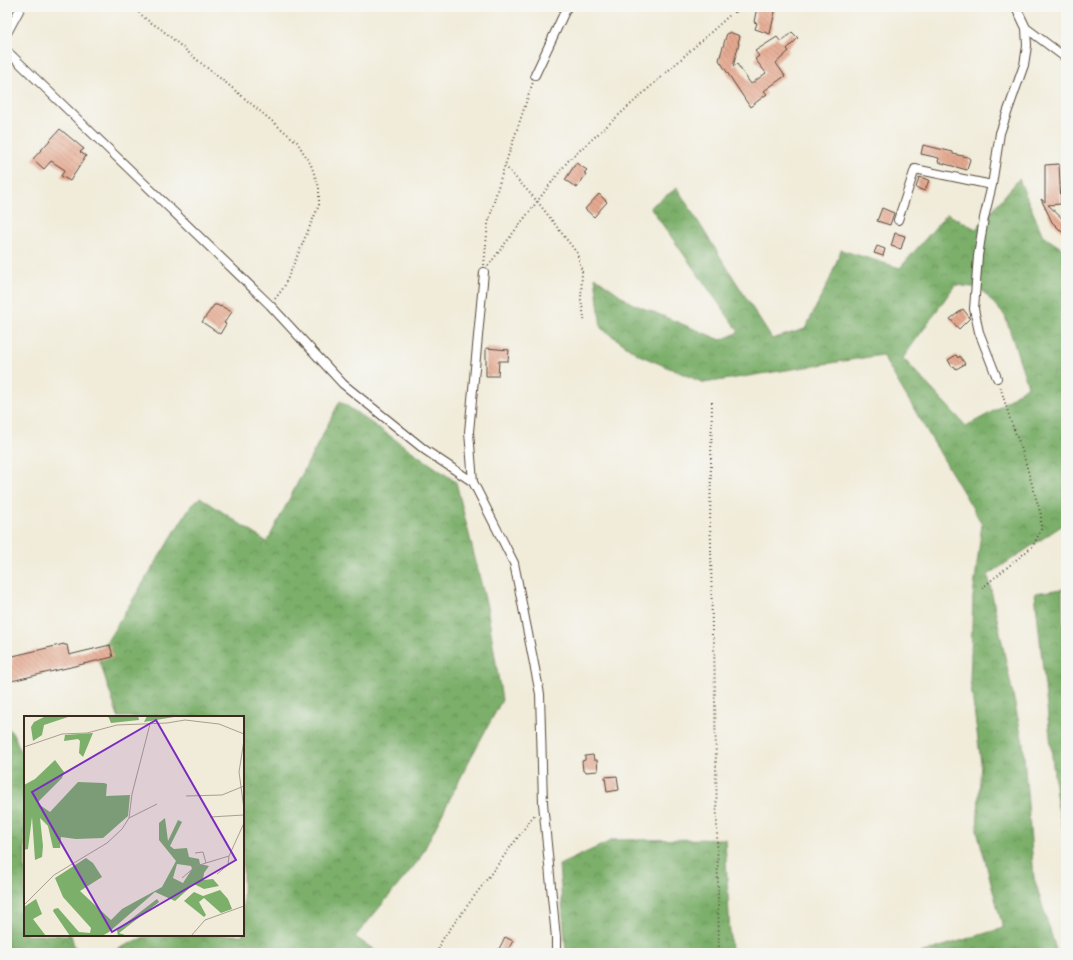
<svg xmlns="http://www.w3.org/2000/svg" width="1073" height="960" font-family="Delius,sans-serif">
	<style>
		.forest { fill: url(#forest-crowns); stroke: #5c6c44; fill-rule: evenodd }
		.building { fill: url(#building-back-hatch) }
		.lines { fill: none; stroke-linecap: round; stroke-linejoin: round }
		.lane-casing { stroke: #56473a; stroke-width: 5.5 }
		.street-casing { stroke: #56473a; stroke-width: 10 }
		.path { stroke: #56473a; stroke-width: 2; stroke-dasharray: 1 3; stroke-linecap: butt }
		.lane { stroke: #fff; stroke-width: 4 }
		.street { stroke: #fff; stroke-width: 8 }
		.inset-road { fill: none; stroke: #a89e8f; stroke-width: 1 }
		.view { fill: #7b2cbf; fill-opacity: 0.15; stroke: #7b2cbf; stroke-width: 2 }
		.inset-edge { fill: none; stroke: #3b2a1e; stroke-width: 2 }
	</style>
	<defs>
		<pattern id="forest-crowns" width="20" height="18" patternUnits="userSpaceOnUse"><rect width="20" height="18" fill="#7caf6a"/><path d="M2 6a3 3 0 1 1 6 0M12 15a3 3 0 1 1 6 0" fill="none" stroke="#678f57"/></pattern>
		<pattern id="building-back-hatch" width="6" height="6" patternUnits="userSpaceOnUse"><rect width="6" height="6" fill="#e5a990"/><path d="M-1 5l2 2M0 0l6 6M5-1l2 2" fill="none" stroke="#bb8a75"/></pattern>
	</defs>
	<rect width="100%" height="100%" fill="#f6f6f2"/>
	<filter id="ink" filterUnits="userSpaceOnUse"><feTurbulence type="fractalNoise" baseFrequency=".025" numOctaves="2"/><feDisplacementMap in="SourceGraphic" scale="8" xChannelSelector="R" yChannelSelector="G"/><feConvolveMatrix kernelMatrix="1 2 1 2 8 2 1 2 1" color-interpolation-filters="sRGB"/></filter>
	<filter id="wash" filterUnits="userSpaceOnUse"><feTurbulence type="fractalNoise" baseFrequency=".012" numOctaves="4" result="noise"/><feDisplacementMap in="SourceGraphic" scale="16" xChannelSelector="R" yChannelSelector="G"/><feGaussianBlur stdDeviation="0.9" result="paint"/><feColorMatrix in="noise" values="0 0 0 0 0 0 0 0 0 0 0 0 0 0 0 0 0 1.4 0 .05"/><feComposite in="paint" operator="in"/></filter>
	<g filter="url(#wash)">
		<rect width="100%" height="100%" fill="#f1ecda"/>
		<path class="forest" d="M1019 179 1043 236 1066 251V523L988 575 1023 743 1034 878 1057 953H920L1003 928 977 830 981 763 970 679 973 597 982 524 882 355 704 383 639 355 601 328 595 277 631 303 721 340 739 332 650 207 677 188 772 339 805 329 830 279 841 250 900 268 947 214 976 229ZM955 285 980 288 1005 316 1028 386 992 412 966 426 903 358Z
			M340 401 456 482 487 607 502 700 468 763 419 860 355 937 379 953H110L148 935H243V717H118L98 656 188 510 200 497 267 542Z
			M1062 589 1063 641 1066 672V842L1057 803 1035 593Z
			M7 726 15 737 25 764V935H71L76 953H7Z
			M725 839 731 953H566L559 865 613 840Z"/>
		<g id="blocks">
			<path class="building" d="M757 7H776L770 34 755 29 757 23 754 22Z
				M729 32 740 36 738 43H739L733 67 737 64 751 84 766 73 755 59 759 56 755 51 777 37 781 42 792 32 798 38 787 49 789 51 776 63 785 76 764 91 767 94 750 107 719 60 727 33 729 34Z
				M60 129 84 149 80 152 86 156 70 181 61 176 65 170 51 161 44 169 33 159Z
				M923 145 953 152V154L968 157 970 159 967 170 938 162 939 158 921 154Z
				M576 163 587 170 584 173 586 174 577 188 565 180Z
				M1059 164 1061 204 1048 205 1066 222V236L1052 222 1041 199 1045 202V165Z
				M919 177 929 180 925 191 916 188Z
				M599 194 607 202 594 217 585 209Z
				M882 208 894 213 890 225 877 221Z
				M895 233 905 236 901 249 891 246Z
				M877 246 885 249 883 256 874 253Z
				M214 305H217L221 307V306L232 312 224 323 226 324 220 334 202 322Z
				M963 309 970 318 959 329 950 319Z
				M486 348 509 350 508 361H499L498 376H486Z
				M956 355 958 358 960 356 965 364 956 369 954 366 952 367 948 360Z
				M64 644V645H67L69 655 110 645 113 657 7 682V669H10L13 656Z
				M593 755 594 760H597L598 771 586 772V771H583L582 761 585 760V756Z
				M617 776 619 790 607 792 605 777Z
				M505 937 513 941 506 953H497Z"/>
		</g>
	</g>
	<g filter="url(#ink)">
		<use href="#blocks" fill-opacity="0" stroke="#56473a" stroke-width="1"/>
		<g class="lines">
			<g class="lane-casing">
				<path id="lane" d="M735 10 738 7"/>
			</g>
			<g class="street-casing">
				<path id="street" d="M1026 28 1066 58
					M7 33 21 7
					M7 51 270 305 343 384 425 450 473 482
					M535 75 567 7
					M898 220 915 169 992 185
					M484 272 469 432 473 482 514 563 540 694 543 803 556 938V953
					M997 378 979 332 974 309 978 256 984 218 992 185 1000 133 1024 65 1027 46 1026 28 1016 7"/>
			</g>
			<path class="path" d="M133 7 147 20 161 29 202 64 225 82 297 142 311 165 319 187V205L284 287 275 299
				M505 166 537 201 577 253 582 272 581 300 585 322
				M484 265 488 224 500 180 533 82
				M488 266 568 161 731 14
				M712 402 710 526 711 540 712 636 714 640 719 953
				M982 588 1033 546 1041 530V515L1021 447 1011 422 1000 386
				M437 953 442 940 535 814"/>
			<use href="#lane" class="lane"/>
			<use href="#street" class="street"/>
		</g>
	</g>
	<g transform="translate(24 716)">
		<rect width="220" height="220" fill="#f1ecda"/>
		<path d="M22 0H47L20 9 18 19 9 25 7 11 10 6ZM84 0H114L115 4 87 7ZM123 0H156L120 6ZM69 17 59 41 55 37 56 25 54 23 40 25 41 19ZM31 44 40 56 38 62 13 87 26 96 54 66 80 67 83 68 82 80 106 79 104 100 79 122 52 123 37 121 36 132H29L24 110 16 102 19 130 18 141 11 144 8 101 4 133 0 134V69L11 63ZM141 102 144 125 154 104 158 106 146 130 150 133 163 132 165 141 175 143 176 148 185 150 180 157 179 164 189 163 195 170 180 173 170 168 151 185 131 176 85 216 78 220H46L29 195 30 193 34 192 55 216 66 217 67 212 39 181 31 162 62 142 69 147 78 161 56 175 87 204 98 193 138 171 152 145 135 124V107ZM153 148 167 150 168 153 159 167 149 162ZM196 174 204 183 208 193 197 197 180 182 175 186 182 199 180 201 160 185 170 176 179 180ZM12 183 18 198 9 203 22 220H0V191ZM133 183 135 186 95 217 104 220H94L93 214Z" fill="#7caf6a" fill-rule="evenodd"/>
		<path class="inset-road" d="M220 24 215 56 220 93M0 31 38 18 63 17 93 9 143 7 161 4 195 8 220 18M162 80 198 79 220 70M186 101 220 99M105 102 108 78 126 8M171 137 179 136 182 147M193 158 204 149 205 140M158 162 172 150 205 140 220 107M0 189 30 159 83 127 98 113 105 102 133 88M167 220 181 204 220 190"/>
		<path class="view" d="M132 4 212 144 88 216 8 76Z"/>
		<rect width="220" height="220" class="inset-edge"/>
	</g>
	<rect width="1073" height="960" fill="none" stroke="#f6f6f2" stroke-width="24"/>
</svg>
